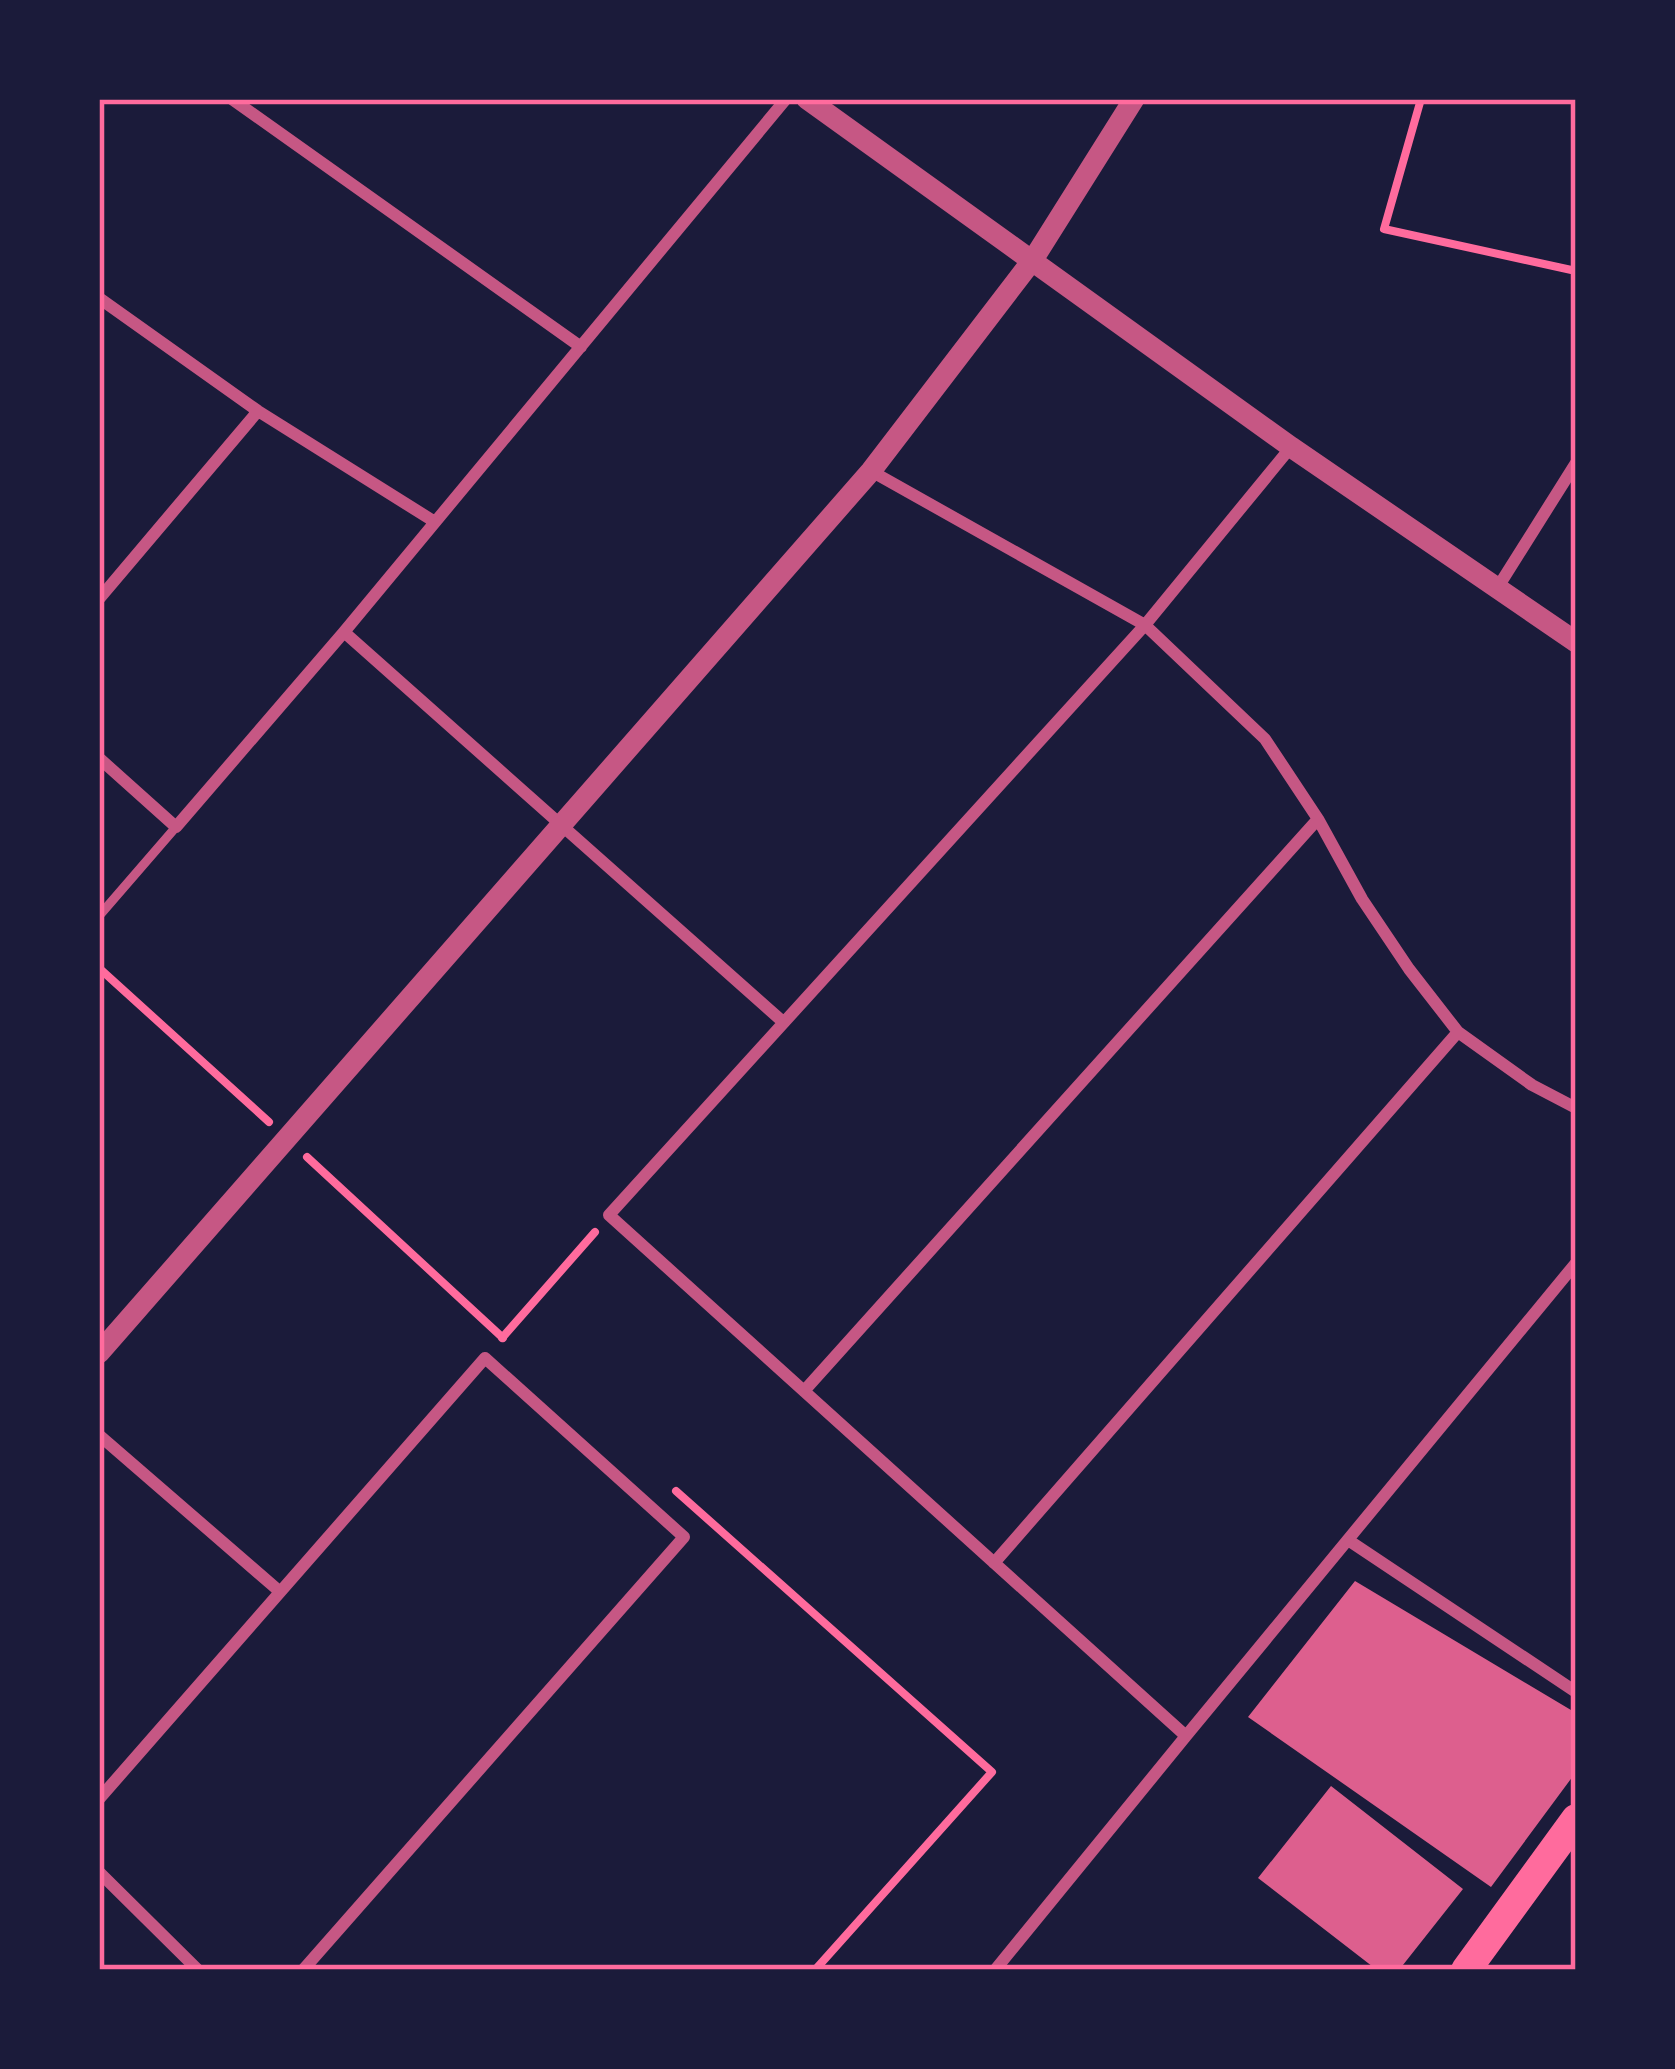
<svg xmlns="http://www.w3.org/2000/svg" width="1675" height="2069" font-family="Cabin,sans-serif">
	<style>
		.building { fill: #dd5f8e }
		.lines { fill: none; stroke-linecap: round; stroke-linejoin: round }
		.path { stroke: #ff6b9d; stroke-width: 8 }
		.service { stroke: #c65784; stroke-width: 9 }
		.minor { stroke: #c65784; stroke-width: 12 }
		.tertiary { stroke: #c65784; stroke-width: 21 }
		.trunk { stroke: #ff6b9d; stroke-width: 30 }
		.neatline { fill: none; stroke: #ff6b9d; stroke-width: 4.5 }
	</style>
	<rect width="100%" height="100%" fill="#1b1b3a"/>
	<path class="building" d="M1355 1581 1576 1713V1772L1491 1887 1248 1717Z
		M1331 1786 1463 1889 1399 1970H1377L1258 1878Z"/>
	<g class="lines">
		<path class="path" d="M1421 99 1384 229 1576 271
			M99 968 269 1122
			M307 1157 503 1338
			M502 1338 595 1232
			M676 1491 992 1772 815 1970"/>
		<path class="service" d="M99 916 176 827"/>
		<path class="minor" d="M232 99 581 347
			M99 298 258 411 435 522
			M871 471 1145 625 1265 739 1318 819 1362 899 1409 969 1458 1032 1532 1085 1576 1108
			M1498 587 1576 463
			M99 599 258 411
			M344 632 782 1021
			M99 758 176 827 344 632 786 99
			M804 1391 1318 819
			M99 1435 278 1590
			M1348 1540 1576 1692
			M994 1563 1458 1032
			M1186 1736 1576 1263
			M99 1799 485 1358 684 1537 303 1970
			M99 1872 198 1970
			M995 1970 1186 1736 609 1215 1145 625 1291 447"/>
		<path class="tertiary" d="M807 99 1291 447 1576 642
			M99 1353 871 471 1034 258 1134 99"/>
		<path class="trunk" d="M1466 1970 1576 1819"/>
	</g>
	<rect width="1675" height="2069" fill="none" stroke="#1b1b3a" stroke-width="204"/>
	<rect x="102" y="102" width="1471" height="1865" class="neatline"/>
</svg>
